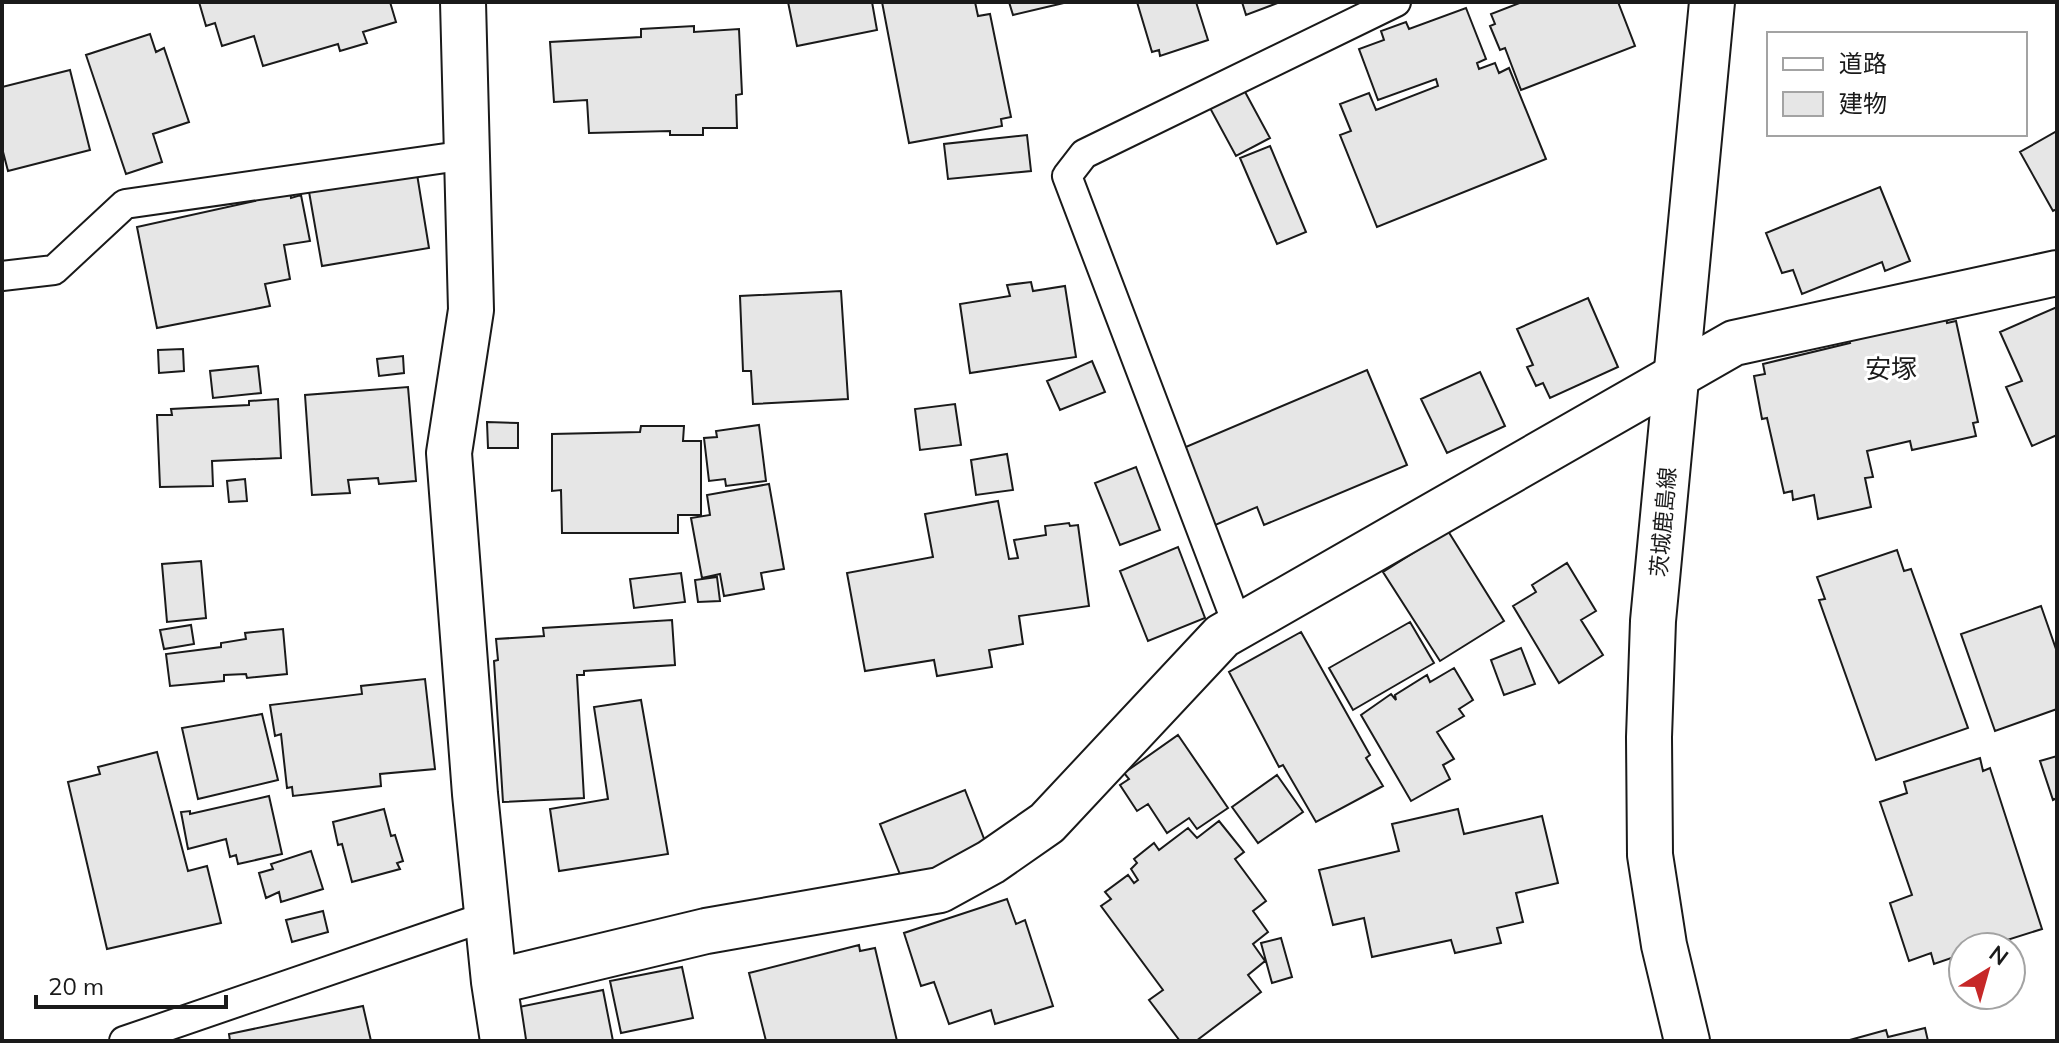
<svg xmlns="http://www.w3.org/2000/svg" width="2059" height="1043" font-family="Mulish,'Noto Sans JP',sans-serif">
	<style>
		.building { fill: #e6e6e6; stroke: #1a1a1a; stroke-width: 2 }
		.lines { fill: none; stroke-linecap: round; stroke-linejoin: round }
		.lane-casing { stroke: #1a1a1a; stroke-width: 32 }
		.street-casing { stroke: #1a1a1a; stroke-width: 48 }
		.primary-casing { stroke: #1a1a1a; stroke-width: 48 }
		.lane { stroke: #fff; stroke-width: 28 }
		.street { stroke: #fff; stroke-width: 44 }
		.primary { stroke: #fff; stroke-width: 44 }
		.labels { text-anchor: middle; stroke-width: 6; stroke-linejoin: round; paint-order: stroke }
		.street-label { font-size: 22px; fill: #1a1a1a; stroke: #fff }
		.quarter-label { font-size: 26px; fill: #1a1a1a; stroke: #fff }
	</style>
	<rect width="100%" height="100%" fill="#fff"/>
	<path class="building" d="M199 2H390L396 22 363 32 367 43 340 51 338 44 263 66 254 36 222 46 215 23 206 26Z
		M788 2H872L877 30 797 46Z
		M882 2H975L978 16 990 14 1011 117 1001 119 1002 126 909 143Z
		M1009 2H1068L1013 15Z
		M1137 2H1196L1208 40 1160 56 1159 50 1152 52Z
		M1242 2H1280L1246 15Z
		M1522 2H1618L1635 46 1521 90 1505 48 1500 50 1490 26 1495 24 1491 14Z
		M1466 8 1486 59 1477 63 1479 69 1495 63 1499 73 1509 68 1546 159 1377 227 1340 135 1351 131 1340 104 1369 93 1376 110 1438 86 1436 79 1378 100 1359 49 1384 40 1381 31 1406 22 1409 29Z
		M694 26V32L739 29 742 94 736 95 737 128H703V135H670V131L589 133 587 100 554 102 550 42 641 37V29Z
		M150 34 156 52 164 48 189 122 153 134 162 162 126 174 86 55Z
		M70 70 90 150 8 171 2 148V87Z
		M1244 90 1270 138 1236 156 1210 108Z
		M2057 131V209L2053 211 2020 152Z
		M1027 135 1031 171 948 179 944 144Z
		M1270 146 1306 232 1277 244 1240 158Z
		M416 168 429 248 322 266 308 186Z
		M1880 187 1910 261 1885 271 1882 262 1802 294 1793 270 1782 273 1766 233Z
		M290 189 291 198 301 195 310 241 284 245 290 279 265 284 270 306 157 328 137 227 255 201 253 196Z
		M1031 282 1033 291 1065 286 1076 357 970 373 960 304 1010 296 1007 285Z
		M841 291 848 399 753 404 751 371H743L740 296Z
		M1588 298 1618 367 1550 398 1543 383 1536 386 1527 367 1533 365 1517 329Z
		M2057 307V435L2032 446 2006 387 2022 381 2000 332Z
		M1945 312 1947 323 1956 321 1978 422 1973 423 1976 436 1912 450 1910 441 1867 451 1873 477 1865 478 1871 507 1818 519 1814 495 1793 500 1792 491 1784 493 1767 418 1762 419 1754 376 1765 374 1763 364 1850 343 1848 337Z
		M183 349 184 371 159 373 158 350Z
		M403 356 404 373 379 376 377 359Z
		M1092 361 1105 392 1060 410 1047 381Z
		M258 366 261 393 213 398 210 371Z
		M1367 370 1407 465 1264 525 1257 507 1213 526 1181 449Z
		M1480 372 1505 426 1447 453 1421 399Z
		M408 387 416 481 379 484 378 478 348 480 350 493 312 495 305 395Z
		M278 399 281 458 212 461 213 486 160 487 157 415H172L171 409 249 405V401Z
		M955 404 961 445 920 450 915 409Z
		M487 422 518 423V448H488Z
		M759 425 766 481 726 486 725 479 709 481 704 438 717 437 716 431Z
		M641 426H684L683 441H701V515H678V533H562L561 490 552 491V434L640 432Z
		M1007 454 1013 490 976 495 971 460Z
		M1136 467 1160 530 1120 545 1095 483Z
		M245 479 247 501 229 502 227 481Z
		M769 484 784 569 761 573 764 589 724 596 720 574 702 578 691 518 710 515 707 495Z
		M998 501 1009 559 1018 558 1014 540 1046 535 1045 526 1069 523 1070 526 1078 525 1089 606 1019 616 1023 644 989 650 992 667 937 676 934 660 865 671 847 573 933 557 925 514Z
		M1448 531 1504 621 1440 661 1383 572Z
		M1178 547 1205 618 1148 641 1120 571Z
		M1897 550 1904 571 1911 569 1968 728 1876 760 1819 600 1825 599 1817 577Z
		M201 561 206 618 167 622 162 564Z
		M1567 563 1596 611 1581 620 1603 655 1559 683 1513 606 1536 592 1532 585Z
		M681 573 685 602 634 608 630 579Z
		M717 577 720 601 698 602 695 580Z
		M2041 606 2057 652V709L1995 731 1961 634Z
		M672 620 675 665 584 671V675H577L584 798 503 802 494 661 498 660 496 639 544 636 543 628Z
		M1410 622 1434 663 1353 710 1329 668Z
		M191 625 194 644 164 649 160 630Z
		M283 629 287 674 247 678 246 674 224 675V681L170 686 166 654 221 647V643L246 639 245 633Z
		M1301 632 1370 755 1366 758 1383 786 1316 822 1283 765 1279 767 1229 672Z
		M1521 648 1535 684 1504 695 1491 660Z
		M1454 668 1473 700 1459 709 1464 716 1437 732 1454 759 1443 765 1450 779 1411 801 1361 715 1391 694 1396 700 1395 695 1427 675 1430 682Z
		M425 679 435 769 380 774 381 786 293 796 292 787 287 788 281 734 275 736 270 705 362 694 361 686Z
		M641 700 668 854 559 871 550 809 608 799 594 707Z
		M262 714 278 780 198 799 182 728Z
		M1178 735 1228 808 1197 829 1189 818 1167 833 1148 804 1137 811 1120 785 1129 779 1124 773Z
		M157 752 188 871 207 866 221 923 107 949 68 782 100 774 98 767Z
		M2057 756V798L2053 800 2040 761Z
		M1980 758 1983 771 1990 768 2042 929 1985 947H1963V954L1934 964 1931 953 1909 961 1890 903 1912 895 1880 802 1907 793 1904 782Z
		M1277 775 1303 812 1258 843 1232 807Z
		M965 790 988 849 903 882 880 824Z
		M269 796 282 854 238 864 236 855 230 857 226 839 188 849 181 812 190 811V814Z
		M384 809 391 836 395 835 403 861 397 863 400 869 352 882 342 844 338 845 333 822Z
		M1458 809 1464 834 1542 816 1558 883 1516 893 1523 922 1497 928 1501 943 1455 953 1451 940 1372 957 1364 918 1333 925 1319 870 1399 851 1392 824Z
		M1219 821 1244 852 1235 859 1266 901 1253 911 1268 932 1253 944 1265 961 1248 975 1261 992 1196 1041H1180L1149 1000 1163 990 1101 906 1111 899 1105 892 1128 875 1134 883 1138 880 1131 869 1137 863 1134 859 1154 843 1159 850 1188 828 1197 838Z
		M311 851 323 889 281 902 279 892 266 898 259 873 273 869 271 864Z
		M1007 899 1016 924 1025 920 1053 1006 995 1024 991 1010 949 1024 934 982 921 986 904 933Z
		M323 911 328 932 292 942 286 920Z
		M1281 938 1292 977 1272 983 1261 943Z
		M859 945 860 951 875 948 897 1041H766L749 973Z
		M682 967 693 1018 621 1033 610 981Z
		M603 990 613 1041H515L509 1009Z
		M363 1006 371 1041H230L229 1034Z
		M1925 1028 1928 1041H1846L1886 1030 1888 1037Z"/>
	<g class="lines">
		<g class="lane-casing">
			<path id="lane" d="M2 276 54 270 125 204 467 155
				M1238 626 1067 176 1084 154 1396 2
				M124 1041 488 916"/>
		</g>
		<g class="street-casing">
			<path id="street" d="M463 2 471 310 449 453 475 794 494 982 503 1041
				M494 982 706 931 940 890 991 862 1047 823 1222 636 1734 343 2057 273"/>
		</g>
		<g class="primary-casing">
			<path id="primary" d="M1687 1041 1664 945 1650 855 1649 737 1653 621 1712 2"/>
		</g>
		<use href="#lane" class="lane"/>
		<use href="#street" class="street"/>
		<use href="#primary" class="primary"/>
	</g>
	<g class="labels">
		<g class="street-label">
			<text transform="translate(1663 522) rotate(-85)" y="8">茨城鹿島線</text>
		</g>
		<g class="quarter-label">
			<text x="1891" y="378">安塚</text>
		</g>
	</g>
	<rect width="2059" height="1043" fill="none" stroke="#1a1a1a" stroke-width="8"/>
	<rect x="1767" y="32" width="260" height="104" fill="#ffffff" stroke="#a3a3a3" stroke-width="2"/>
	<rect x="1783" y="58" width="40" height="12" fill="#ffffff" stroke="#a3a3a3" stroke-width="2"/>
	<text x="1839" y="72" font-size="24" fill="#1a1a1a">道路</text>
	<rect x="1783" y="92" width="40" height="24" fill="#e6e6e6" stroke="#a3a3a3" stroke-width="2"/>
	<text x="1839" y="112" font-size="24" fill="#1a1a1a">建物</text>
	<g transform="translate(1987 971) rotate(37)"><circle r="38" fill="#ffffff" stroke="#a3a3a3" stroke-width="2"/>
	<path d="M0-6L14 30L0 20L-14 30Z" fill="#c62828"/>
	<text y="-12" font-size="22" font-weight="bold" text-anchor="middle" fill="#1a1a1a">N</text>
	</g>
	<path d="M36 995v12h190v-12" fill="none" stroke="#1a1a1a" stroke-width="4"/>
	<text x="48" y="995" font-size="24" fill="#1a1a1a" stroke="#ffffff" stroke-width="6" paint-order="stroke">20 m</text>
</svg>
